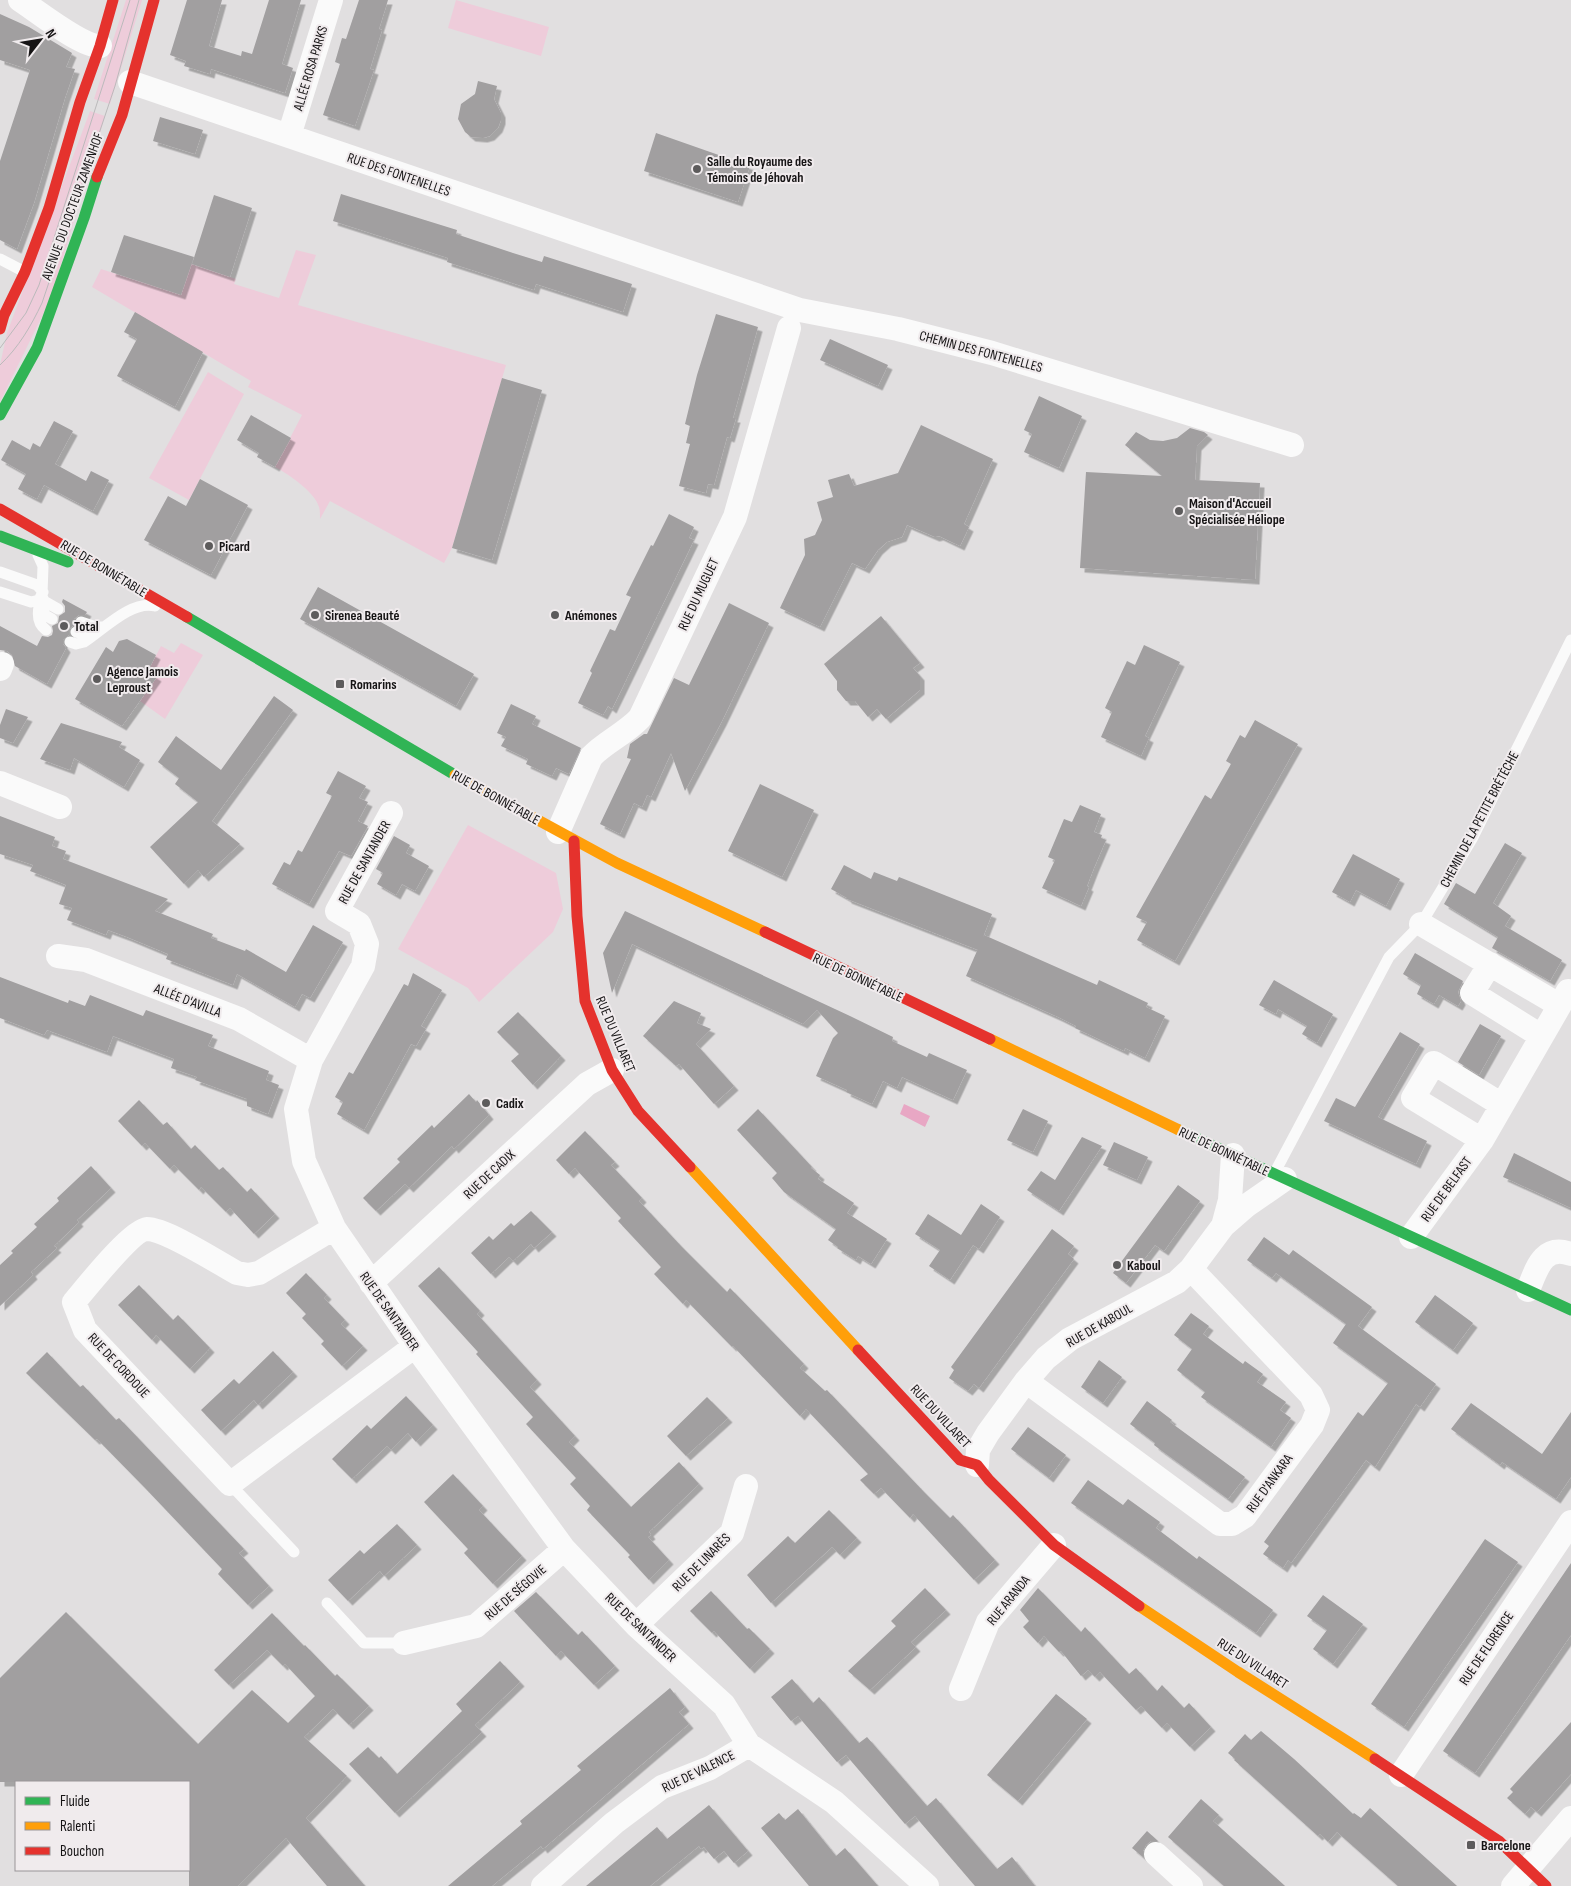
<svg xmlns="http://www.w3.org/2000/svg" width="1571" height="1886" font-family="'Sofia Sans Condensed',sans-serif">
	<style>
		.green { fill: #eeccda }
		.water { fill: #e8a7c4 }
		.building { fill: #a19fa0; filter: url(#shadow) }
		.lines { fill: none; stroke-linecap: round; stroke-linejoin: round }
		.lane { stroke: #fafafa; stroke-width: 11 }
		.street { stroke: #fafafa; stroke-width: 24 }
		.fast { stroke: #30b455; stroke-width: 11 }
		.slow { stroke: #ff9f0a; stroke-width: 11 }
		.jam { stroke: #e5322d; stroke-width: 11 }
		.tram { stroke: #bbbabb; stroke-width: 1 }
		.poi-dot { fill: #5d5b5c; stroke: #f0ebed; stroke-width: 2 }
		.labels { text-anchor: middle; stroke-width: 4; stroke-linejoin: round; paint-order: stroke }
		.street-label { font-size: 14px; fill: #161415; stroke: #f0ebed }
		.poi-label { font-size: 14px; font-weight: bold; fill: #161415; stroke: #f0ebed; text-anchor: start }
	</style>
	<defs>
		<filter id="shadow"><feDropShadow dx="4.5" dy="4.5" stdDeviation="0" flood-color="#0004"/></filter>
	</defs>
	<rect width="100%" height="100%" fill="#e1dfe0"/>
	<path class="green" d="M126 0H142L110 104 94 99Z
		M456 0 549 27 541 56 448 28Z
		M90 111 105 116 51 298 0 402V365L7 333Z
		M296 250 316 255 298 305 506 365 452 548 444 563 330 501 320 519C320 515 320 510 319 507 315 492 288 474 275 467L302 415 248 387 251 381 92 287 101 269 181 295 191 264 236 279 234 284 279 298Z
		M208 372 244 394 189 500 149 478Z
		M181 643 203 655 165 719 140 701 157 677 148 671 161 646 174 653Z
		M468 825 556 873 563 909 553 932 479 1002 468 988 398 949Z"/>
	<path class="water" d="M904 1104 930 1116 925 1127 900 1114Z"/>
	<path class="building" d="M187 0H222L209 46 241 56 242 51 252 54 269 0H301L282 64 293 68 285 93 211 69 210 74 184 66 186 61 170 55Z
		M359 0H388L379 29 382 30 370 69 374 70 355 126 323 115 340 64 335 62 342 38 346 39Z
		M0 14 29 27 72 53 66 67 75 69 65 98 34 203 17 249 0 240V161L30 70 0 60Z
		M478 81 497 86 494 99 501 113V120L498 128 490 136 483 138 471 137 465 132 458 119 461 104 475 94Z
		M160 117 203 130 195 154 153 141Z
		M656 133 750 166 738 202 644 171Z
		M341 194 457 230 456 234 513 253 542 262 544 256 632 284 623 312 536 284 534 290 447 262 448 258 333 221Z
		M214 195 252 208 230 277 192 264Z
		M124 235 194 257 181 295 111 272Z
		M135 312 203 352 175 407 117 376 137 339 124 332Z
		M716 314 758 327 733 418H736L730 438 727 437 714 485 708 484 706 493 679 486 690 444 686 443 690 426 685 424 697 375Z
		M830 339 888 365 878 386 820 360Z
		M502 378 542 390 492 560 452 548Z
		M1039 396 1082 416 1059 468 1024 452 1032 434 1024 430Z
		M251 415 291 438 275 467 257 457 259 453 237 440Z
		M54 421 73 431 55 464 86 481 91 471 109 480 93 511 44 485 37 499 29 495 18 489 26 474 1 460 12 440 30 450 33 443 40 447Z
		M921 425 993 459 964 524 969 527 960 546 939 536 935 537 907 525 902 537 887 542 878 550 865 569 852 563 820 627 780 608 805 555 804 539 815 535 822 520 817 502 833 497 828 480 849 474 854 486 898 473Z
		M1190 428 1204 432 1208 435 1197 446 1195 480 1260 483 1255 580 1080 568 1086 472 1162 476 1125 445 1136 432 1150 440 1163 441 1177 438Z
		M200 479 248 505 211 575 144 540 168 496 186 506Z
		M669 514 694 527 689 538 694 540 612 709 608 706 603 715 578 703 592 673 590 671 610 629 615 631 631 597 626 595 651 545 653 546Z
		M318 587 474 674 456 706 300 619Z
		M63 599 87 612 85 615H79L74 619V625L69 629V635L63 640V644L66 648 47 684 15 666 12 655 7 651 0 650V626L37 646 42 636 48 637 52 635 53 631 52 626 58 623 59 616 65 612V606L62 602Z
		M729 603 769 623 722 721 685 791 671 753 651 797 647 795 642 807 634 803 620 834 600 824 631 759 627 758 630 744 644 734H647L674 678 689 685Z
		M881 616 920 663 913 668 920 676V690L886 719 877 709 868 717 855 701H846L837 690V681L824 664Z
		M127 639 156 655 148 671 157 677 122 726 75 699 106 647 113 652 119 641Z
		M1144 645 1180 662 1145 736 1149 738 1141 756 1101 737 1112 712 1105 708 1127 661 1135 665Z
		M274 696 293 710 212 821 240 844 204 877 198 870 184 884 150 847 198 802 175 784 179 778 158 762 176 736 221 770Z
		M511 704 536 716 532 724 581 748 569 774 556 768 552 776 526 764 528 759 501 746 506 737 497 733Z
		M6 709 28 717 13 743 0 738V725Z
		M1255 720 1298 744 1175 961 1137 940 1147 922 1136 917 1205 795 1211 799 1231 764 1226 761 1240 735 1245 738Z
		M61 723 122 742 119 747 140 760 124 787 74 758 70 770 40 759Z
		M338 771 366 786 359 798 368 802 358 821 368 826 351 856 339 851 309 904 272 884 284 862 290 865 298 850 302 852 332 796 326 793Z
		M760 784 814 810 782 877 728 851Z
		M1080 805 1101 814 1094 832 1102 835 1101 838 1106 840 1094 868 1087 886 1089 887 1081 906 1042 888 1055 860 1048 857 1064 819 1072 822Z
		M0 816 55 837 52 846 66 851 63 859 168 899 155 911 213 934 211 938 245 951 246 949 286 972 313 925 343 942 310 998 302 994 295 1007 237 974 233 985 166 959 168 954 127 937 108 930 106 935 67 920 72 908 59 904 66 885 30 871 33 865 0 854Z
		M394 836 410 845 406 853 429 866 415 891 402 884 396 895 377 884 383 873 376 869Z
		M1505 843 1522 853 1493 903 1511 916 1500 934 1505 926 1562 960 1550 981 1492 948 1498 937 1444 904 1456 883 1475 894Z
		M1353 854 1400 879 1386 906 1356 890 1350 902 1332 892Z
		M844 865 871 879 874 872 897 881 899 877 992 914 978 950 847 899V898L831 889Z
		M625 911 850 1016 893 1037 892 1041 927 1057 929 1053 967 1070 953 1100 902 1077 897 1088 883 1081 872 1104 846 1092 847 1090 816 1076 833 1038 838 1033 817 1010 803 1024 632 944 612 993 603 953Z
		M984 935 1097 985 1099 980 1148 1003 1146 1007 1165 1016 1145 1058 1125 1048 1124 1051 1075 1028 1076 1026 1058 1017 966 976Z
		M1415 953 1463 981 1458 992 1461 1001 1458 1006 1439 995 1434 1004 1417 994 1421 985 1403 974Z
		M413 973 442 990 421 1026 426 1029 416 1046 411 1044 364 1130 337 1114 343 1102 335 1097 349 1072 353 1074 404 984 408 986Z
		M0 977 68 1003 69 1000 85 1006 90 995 143 1016 146 1010 213 1035 208 1046 269 1071 266 1080 279 1085 268 1114 247 1106V1099L195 1080 197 1077 171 1068 174 1059 113 1036 107 1052 47 1030 44 1035 0 1018Z
		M1274 980 1333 1014 1317 1043 1302 1034 1307 1026 1278 1009 1276 1014 1259 1005Z
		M674 1001 701 1013 697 1023 711 1029 696 1044 734 1086 714 1104 679 1064 676 1066 643 1036Z
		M518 1012 561 1056 533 1085 511 1061 519 1054 497 1032Z
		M1480 1024 1501 1036 1479 1075 1458 1062Z
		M1400 1032 1420 1044 1378 1117 1427 1141 1416 1164 1324 1121 1336 1098 1355 1107Z
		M469 1094 476 1102 477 1100 489 1115 454 1149 452 1146 409 1188 405 1184 376 1211 363 1198 400 1162 397 1159 432 1125 434 1128Z
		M139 1100 163 1125 167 1122 191 1149 195 1145 219 1170 223 1167 247 1192 251 1188 275 1214 254 1234 230 1208 226 1212 201 1187 199 1190 174 1165 170 1169 145 1143 142 1146 118 1121Z
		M758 1109 812 1167 811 1168 820 1175 818 1179 854 1203 847 1213 887 1239 871 1264 858 1256 856 1260 837 1248 838 1247 828 1240 836 1229 784 1192 772 1178 777 1173 737 1130Z
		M1023 1109 1048 1121 1033 1152 1007 1140Z
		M585 1131 615 1162 611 1165 642 1198 639 1201 681 1246 727 1292 730 1288 804 1364 800 1368 825 1391 827 1390 924 1492 950 1518 953 1515 995 1560 974 1580 913 1514 910 1518 881 1488 874 1494 860 1480 868 1474 806 1409 800 1416 733 1346 732 1347 686 1300 683 1304 654 1274 661 1267 618 1221 621 1218 575 1168 569 1174 556 1160Z
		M1082 1137 1102 1146 1059 1211 1027 1190 1041 1171 1055 1180Z
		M1114 1142 1148 1157 1137 1180 1103 1165Z
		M1514 1153 1571 1182V1208L1503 1177Z
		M91 1166 111 1188 77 1220 79 1222 54 1246 57 1248 31 1272 33 1275 0 1306V1265L13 1253 11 1251 37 1227 34 1224 59 1201 57 1198Z
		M1178 1185 1200 1201 1164 1251 1155 1245 1126 1283 1113 1273Z
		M981 1204 1000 1217 979 1249 973 1245 950 1280 929 1266 940 1250 915 1234 928 1214 961 1235Z
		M531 1211 552 1232 534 1248 531 1244 513 1261 509 1257 491 1274 471 1253 489 1236 493 1240 511 1223 514 1226Z
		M1052 1229 1074 1246 1068 1254 1074 1259 979 1388 974 1384 968 1391 949 1378 954 1370 951 1367Z
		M1264 1237 1289 1255 1293 1250 1372 1307 1358 1326 1436 1384 1420 1407 1416 1404 1375 1467 1366 1460 1291 1563 1288 1560 1283 1568 1263 1554 1269 1546 1264 1542 1358 1412 1363 1416 1388 1383 1333 1343 1346 1324 1276 1273 1272 1278 1247 1260Z
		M439 1267 480 1311 477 1314 537 1380 530 1387 575 1436 569 1442 631 1507 679 1462 699 1484 649 1532 651 1535 648 1537 669 1560 649 1580 628 1557 630 1555 587 1510 590 1506 570 1484 576 1478 526 1424 533 1417 476 1354 478 1352 418 1286Z
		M306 1273 327 1295 324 1298 345 1320 341 1324 363 1346 342 1366 321 1344 324 1341 302 1318 306 1314 286 1293Z
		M139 1285 173 1320 178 1315 210 1348 190 1369 156 1335 152 1340 118 1305Z
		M1435 1295 1473 1323 1453 1350 1415 1322Z
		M1191 1313 1209 1326 1203 1334 1243 1364 1245 1361 1263 1374 1257 1382 1286 1402 1280 1410 1291 1418 1271 1447 1201 1397 1205 1392 1177 1370 1192 1349 1174 1335Z
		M273 1351 293 1372 258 1405 254 1400 221 1431 201 1410 234 1379 239 1384Z
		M47 1352 80 1387 83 1385 116 1420 119 1418 244 1549 239 1553 269 1586 248 1605 218 1574 222 1569 146 1489 97 1439 95 1440 26 1373Z
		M1099 1360 1122 1377 1103 1403 1081 1387Z
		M406 1396 433 1425 416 1442 408 1433 391 1450 387 1446 352 1479 332 1459 367 1425 371 1429Z
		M707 1397 728 1418 686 1456 667 1436Z
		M1147 1401 1172 1420 1170 1422 1245 1477 1228 1499 1162 1451 1154 1445 1155 1443 1130 1424Z
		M1471 1403 1542 1454 1571 1412V1477L1556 1499 1502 1462 1500 1465 1451 1429Z
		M1028 1427 1066 1455 1049 1478 1011 1449Z
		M453 1474 483 1506 479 1510 522 1556 493 1584 464 1553 468 1549 424 1502Z
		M1088 1480 1123 1505 1128 1499 1160 1522 1156 1528 1197 1559 1199 1556 1273 1610 1256 1633 1071 1503Z
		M829 1510 857 1538 840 1555 832 1547 771 1603 747 1575 788 1536 795 1543Z
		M397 1524 417 1545 384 1576 380 1571 348 1601 328 1580 360 1550 364 1554Z
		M1485 1539 1518 1562 1404 1727 1371 1704Z
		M1571 1563V1635L1475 1773 1443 1751Z
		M925 1588 946 1610 911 1642 916 1647 870 1690 848 1671 896 1626 891 1621Z
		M1038 1588 1081 1632 1085 1627 1129 1674 1136 1668 1157 1691 1162 1685 1184 1708 1189 1703 1211 1727 1190 1747 1167 1723 1162 1728 1141 1706 1136 1710 1100 1672 1095 1677 1088 1670 1081 1676 1061 1651 1059 1652 1044 1636 1038 1643 1023 1627 1029 1621 1020 1610Z
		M711 1591 747 1629 749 1628 770 1649 750 1669 714 1631 712 1633 690 1611Z
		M536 1592 578 1635 582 1631 615 1666 594 1685 561 1651 556 1656 514 1611Z
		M1323 1595 1363 1624 1333 1664 1313 1649 1327 1630 1307 1616Z
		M66 1612 198 1744 252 1690 288 1723 315 1696 285 1664 283 1666 267 1650 229 1685 214 1670 272 1613 304 1646 305 1645 335 1676 337 1674 369 1706 349 1725 333 1709 304 1737 347 1776 306 1818 365 1886H327L286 1838 238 1886H189V1782H0V1678Z
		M500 1661 520 1682 475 1725 482 1732 395 1813 349 1764 368 1747 379 1758 381 1756 397 1774 462 1711 456 1704Z
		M792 1679 813 1703 819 1697 859 1743 867 1737 927 1806 936 1798 997 1869 1012 1857 1035 1886H975L915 1816 905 1824 846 1755 837 1762 798 1716 791 1721 771 1697Z
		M670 1688 685 1707 679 1712 689 1724 543 1849 541 1846 492 1886H448L522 1824 520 1821 581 1770 577 1766Z
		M1056 1694 1087 1719 1018 1801 987 1775Z
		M1571 1722V1774L1537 1812 1531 1807 1525 1814 1507 1798 1513 1792 1510 1789Z
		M1261 1731 1294 1759 1353 1814 1354 1813 1361 1818 1370 1808 1457 1886H1398L1337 1832 1328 1842 1320 1834 1318 1836 1234 1760 1235 1759 1228 1753 1245 1734 1251 1740Z
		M1201 1799 1219 1815 1213 1821 1285 1886H1224L1168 1837Z
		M709 1805 748 1851 734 1863 724 1851 714 1859 704 1847 701 1849 699 1846 650 1886H586L657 1827 667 1839Z
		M798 1809 836 1856 845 1848 878 1886H809L761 1828 779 1813 785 1820Z
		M1147 1831 1158 1841H1151L1146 1845 1143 1851V1857L1132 1848Z"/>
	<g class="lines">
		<path class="lane" d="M0 259 25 272
			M38 555 43 566 42 594
			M0 572 37 585 43 592 39 600 31 602 0 592
			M42 596C38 607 35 622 46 630
			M42 596 44 601 58 609
			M41 603 45 615 52 619
			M81 622 96 627H103
			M76 632 86 635 96 631
			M70 642 76 644 84 642C103 630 131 600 155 606
			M1274 1174 1389 957 1421 924 1472 839 1571 640
			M230 1484 294 1552
			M327 1603 364 1643H404"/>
		<path class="street" d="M20 0C37 11 82 47 100 46
			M130 82 800 310 898 329 992 353 1292 445
			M289 136 331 0
			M0 669 2 664
			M0 783 60 807
			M391 813 337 911 359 924 367 944 363 966 311 1060 296 1109 304 1161 334 1228 415 1346 564 1549 636 1625 724 1705 749 1745
			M558 832 591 757C605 742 625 734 640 718L735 517 789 328
			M1421 924 1559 1005
			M58 956 86 960 239 1019 311 1060
			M1490 964 1472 993 1541 1036
			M1482 1140 1413 1098 1434 1063 1502 1105
			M1223 1226 1230 1200 1233 1155
			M334 1228 259 1273 248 1275 237 1273C217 1262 166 1229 147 1229 132 1230 86 1288 74 1302L85 1330 230 1484 415 1346
			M1411 1237 1482 1140 1568 991
			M371 1283 587 1084 612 1070
			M1528 1290C1537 1268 1543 1244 1571 1254
			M1026 1381 1220 1524H1232L1245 1516 1312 1425 1318 1410 1311 1395 1191 1269
			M977 1465 978 1450 988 1433 1026 1381 1046 1358 1070 1339 1177 1282 1191 1269 1223 1226 1246 1206 1285 1179
			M636 1625 732 1533 746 1486
			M404 1643 476 1626 564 1549
			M961 1689 988 1622 1054 1545
			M1401 1775 1571 1522
			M1156 1854 1191 1886
			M543 1886 614 1823 662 1787 710 1768 749 1745 834 1802 927 1886
			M1513 1886 1571 1818"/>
		<path class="fast" d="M0 415 37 348 84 218 97 177
			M0 536 68 562
			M187 617 455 775
			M1179 1130 1571 1310"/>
		<path class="slow" d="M455 775 617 863 765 932
			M990 1039 1179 1130
			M690 1167 858 1350
			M1139 1606 1238 1672 1375 1759"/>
		<path class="jam" d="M97 177 122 115 154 0
			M0 329 4 315 25 272 49 208 80 102 100 46 113 0
			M0 509 187 617
			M574 841 577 916 585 1001 612 1070 638 1111 690 1167
			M765 932 990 1039
			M858 1350 960 1460 977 1465 989 1480 1054 1545 1139 1606
			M1375 1759 1499 1841 1546 1886"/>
		<path class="tram" d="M0 348 26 313 39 285 130 0
			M0 365C19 347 31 326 42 303L115 86 139 0"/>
	</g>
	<g class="poi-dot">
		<circle cx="697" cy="169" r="5"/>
		<circle cx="1179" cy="511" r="5"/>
		<circle cx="209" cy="546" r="5"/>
		<circle cx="315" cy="615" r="5"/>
		<circle cx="555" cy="615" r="5"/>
		<circle cx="64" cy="626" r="5"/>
		<circle cx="97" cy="679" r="5"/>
		<rect x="335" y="679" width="10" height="10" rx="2.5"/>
		<circle cx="486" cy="1103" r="5"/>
		<circle cx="1117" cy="1265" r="5"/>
		<rect x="1466" y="1840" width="10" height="10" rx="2.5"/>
	</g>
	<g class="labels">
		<g class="street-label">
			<text transform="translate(310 68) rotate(-73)" y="5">ALLÉE ROSA PARKS</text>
			<text transform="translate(399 174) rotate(19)" y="5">RUE DES FONTENELLES</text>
			<text transform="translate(72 206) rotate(-70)" y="5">AVENUE DU DOCTEUR ZAMENHOF</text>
			<text transform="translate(981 351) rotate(15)" y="5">CHEMIN DES FONTENELLES</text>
			<text transform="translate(104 568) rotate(31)" y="5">RUE DE BONNÉTABLE</text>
			<text transform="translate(698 594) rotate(-65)" y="5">RUE DU MUGUET</text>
			<text transform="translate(496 797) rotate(29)" y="5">RUE DE BONNÉTABLE</text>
			<text transform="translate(1479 819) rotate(-62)" y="5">CHEMIN DE LA PETITE BRÉTÈCHE</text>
			<text transform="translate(364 862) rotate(-61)" y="5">RUE DE SANTANDER</text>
			<text transform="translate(858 977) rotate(25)" y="5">RUE DE BONNÉTABLE</text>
			<text transform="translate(188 1000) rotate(21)" y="5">ALLÉE D'AVILLA</text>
			<text transform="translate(616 1034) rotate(67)" y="5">RUE DU VILLARET</text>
			<text transform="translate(1224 1151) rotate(25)" y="5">RUE DE BONNÉTABLE</text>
			<text transform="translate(489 1174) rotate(-43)" y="5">RUE DE CADIX</text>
			<text transform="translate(1446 1189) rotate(-54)" y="5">RUE DE BELFAST</text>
			<text transform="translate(390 1311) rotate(55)" y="5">RUE DE SANTANDER</text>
			<text transform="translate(1099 1325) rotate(-30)" y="5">RUE DE KABOUL</text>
			<text transform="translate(119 1365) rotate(47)" y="5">RUE DE CORDOUE</text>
			<text transform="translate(941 1416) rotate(47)" y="5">RUE DU VILLARET</text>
			<text transform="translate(1269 1483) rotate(-54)" y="5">RUE D'ANKARA</text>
			<text transform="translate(701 1562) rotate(-45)" y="5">RUE DE LINARÈS</text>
			<text transform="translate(515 1592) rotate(-41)" y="5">RUE DE SÉGOVIE</text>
			<text transform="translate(1008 1600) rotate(-51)" y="5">RUE ARANDA</text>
			<text transform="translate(641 1627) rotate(44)" y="5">RUE DE SANTANDER</text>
			<text transform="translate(1486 1648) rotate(-56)" y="5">RUE DE FLORENCE</text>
			<text transform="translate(1253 1663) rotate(33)" y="5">RUE DU VILLARET</text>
			<text transform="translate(698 1771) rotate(-26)" y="5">RUE DE VALENCE</text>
		</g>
		<g class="poi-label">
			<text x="707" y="166">Salle du Royaume des<tspan x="707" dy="16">Témoins de Jéhovah</tspan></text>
			<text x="1189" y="508">Maison d'Accueil<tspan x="1189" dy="16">Spécialisée Héliope</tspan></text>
			<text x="219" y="551">Picard</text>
			<text x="325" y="620">Sirenea Beauté</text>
			<text x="565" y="620">Anémones</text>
			<text x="74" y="631">Total</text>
			<text x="107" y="676">Agence Jamois<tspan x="107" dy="16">Leproust</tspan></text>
			<text x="350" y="689">Romarins</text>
			<text x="496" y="1108">Cadix</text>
			<text x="1127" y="1270">Kaboul</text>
			<text x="1481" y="1850">Barcelone</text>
		</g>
	</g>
	<rect x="15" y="1781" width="175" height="90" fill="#f0ebed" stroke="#999597"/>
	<rect x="25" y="1797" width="25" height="8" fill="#30b455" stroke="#999597"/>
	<text x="60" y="1806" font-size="15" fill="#161415">Fluide</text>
	<rect x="25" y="1822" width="25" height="8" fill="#ff9f0a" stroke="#999597"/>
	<text x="60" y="1831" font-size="15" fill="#161415">Ralenti</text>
	<rect x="25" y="1847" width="25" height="8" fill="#e5322d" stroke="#999597"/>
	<text x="60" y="1856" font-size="15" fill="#161415">Bouchon</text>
	<g transform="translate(40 40) rotate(59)" stroke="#f0ebed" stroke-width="4" paint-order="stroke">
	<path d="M0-4L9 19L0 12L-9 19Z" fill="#161415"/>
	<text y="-8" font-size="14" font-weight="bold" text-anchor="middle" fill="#161415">N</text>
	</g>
</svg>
